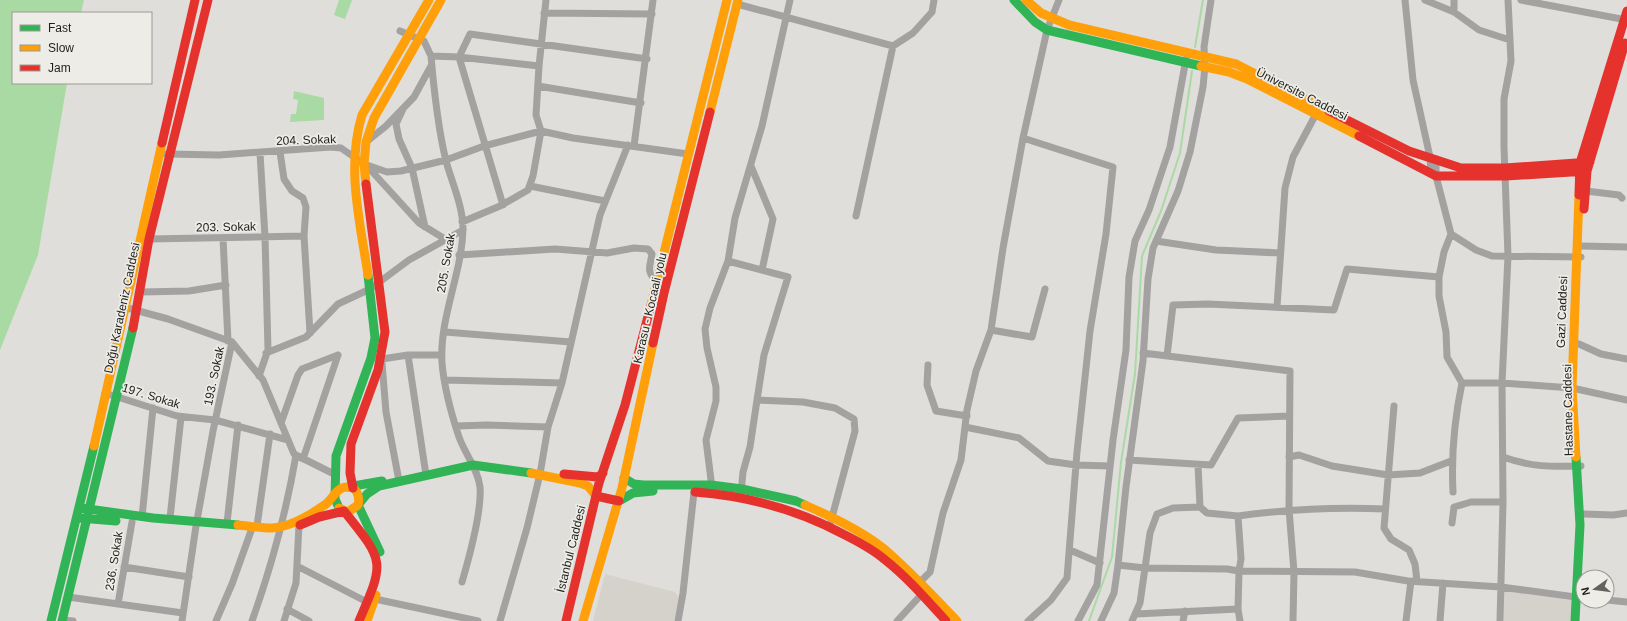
<svg xmlns="http://www.w3.org/2000/svg" width="1627" height="621" font-family="Helvetica,sans-serif">
	<style>
		.built { fill: #d4d2ca }
		.water { fill: #aadaa3 }
		.lines { fill: none; stroke-linecap: round; stroke-linejoin: round }
		.stream { stroke: #aadaa3; stroke-width: 2 }
		.street { stroke: #a3a2a0; stroke-width: 7 }
		.fast { stroke: #30b455; stroke-width: 9 }
		.slow { stroke: #ff9f0a; stroke-width: 9 }
		.jam { stroke: #e5322d; stroke-width: 9 }
		.labels { text-anchor: middle; stroke-width: 3.5; stroke-linejoin: round; paint-order: stroke }
		.street-label { font-size: 12px; fill: #1f1f1c; stroke: #eeece6 }
	</style>
	<rect width="100%" height="100%" fill="#dfdedb"/>
	<path class="built" d="M605 574 675 592 679 598 674 621H593Z
		M1503 590 1576 601 1574 621H1504Z"/>
	<path class="water" d="M0 0H84L81 13H13V83H67L38 255 0 350Z
		M339 0H352L345 19 334 15Z
		M294 91 324 98V120L290 122 291 114H296L298 100 293 99Z"/>
	<g class="lines">
		<path class="stream" d="M1195 47 1203 0
			M1089 621 1112 557 1121 462 1135 374 1142 256 1161 211 1180 153 1192 71"/>
		<path class="street" d="M1405 0 1413 80 1430 157 1431 173
			M1425 0 1454 12 1479 30 1510 40
			M1521 0 1627 20
			M737 4 893 46 856 216
			M1454 12V0
			M544 13 652 14
			M400 31 424 41 431 56C434 91 438 128 446 161 452 183 463 206 463 229 462 274 439 318 442 363 444 386 452 416 459 437 465 454 478 469 480 487 482 512 469 558 462 582
			M893 46 913 33 932 12 934 0
			M431 56 459 57 470 34 647 59
			M539 66 546 0
			M538 86 641 103
			M403 109 396 124 399 139 412 168 425 227
			M1023 138 1113 167 1106 234 1090 331 1077 452 1067 578 1051 600 1028 621
			M366 142 386 126 414 97 431 66
			M634 146 653 0
			M280 152 284 179 292 191 303 198 306 207 304 236 310 333
			M166 154 219 155 331 147 341 148 364 164 387 172 401 171 446 160 484 146 541 131 573 138 688 154
			M1436 159V176L1451 234 1444 252 1439 277V296L1446 332 1447 357 1462 383H1502L1572 388 1627 400
			M367 166 419 223 445 239
			M751 166 773 219 762 270
			M530 186 605 201
			M1586 191 1619 195 1622 198
			M462 222 500 206 528 190 533 176 541 131 536 115 539 66 459 57 503 205
			M1451 234 1476 250 1492 256 1581 257
			M223 238 228 341
			M149 239 304 236
			M1156 241 1216 250 1280 253
			M1581 246 1627 247
			M459 255 555 249 607 253 634 248 648 249 652 254C650 266 646 272 656 280
			M728 261 788 277 764 355 757 400
			M141 292 189 291 226 285
			M124 307 168 319 232 342 213 431 196 526 182 621
			M1277 307 1285 188 1293 157 1316 114
			M991 330 1032 337 1045 289
			M445 332 571 342
			M232 342 263 380 294 454 334 474
			M1579 344 1601 354 1627 359
			M266 353 306 337 338 304 370 289 409 260 463 230
			M1143 353 1290 371 1289 509 1294 572 1293 621
			M408 355 426 475
			M1167 356 1173 305 1208 304 1334 310 1347 269 1439 277
			M382 359 408 355H442
			M382 363 386 412 399 481
			M928 365 927 385 936 411 967 416
			M259 376 268 350 265 237 260 153
			M445 380 562 383
			M105 393 177 416 215 420 288 440
			M1394 406 1384 528 1391 539 1409 550 1415 564 1417 581
			M281 423 298 375 302 369 338 355
			M456 426 487 425 548 427
			M965 427 1019 438 1048 461 1076 465 1110 466
			M1289 457 1299 455 1332 466 1388 475 1420 473 1451 461
			M1503 457C1531 467 1551 467 1581 466
			M303 459 338 355
			M1129 460 1211 465 1238 418 1289 416
			M712 488 706 440 716 401V387L707 348 705 329 710 308 728 261 735 218 762 126 790 0
			M1453 492C1451 453 1454 421 1462 383
			M741 493 743 472 750 447 757 400 803 402 835 408 854 419 855 431 831 521
			M1584 514 1613 515 1627 513
			M1238 516C1289 509 1333 507 1385 509
			M142 517 153 408
			M170 518 181 417
			M227 523 238 425
			M1452 523 1454 507 1471 502H1503
			M257 526 270 434
			M1070 550 1100 563
			M1118 565 1145 568 1227 569 1239 571 1241 559 1238 516 1207 513 1200 507 1198 465
			M297 566 371 604
			M124 567 189 577
			M916 586 930 572 943 513 961 460 967 410 976 371 991 330 1003 248 1023 138 1047 30 1059 0
			M68 597 183 613
			M375 599 478 621
			M1607 600 1627 602
			M118 604 132 522
			M287 609 309 621
			M1136 614 1238 609
			M63 620 73 621
			M216 621 232 584 251 531
			M252 621C272 565 286 514 296 455
			M284 621 296 583 299 525
			M500 621 527 528 540 474 548 427 562 383 600 215 628 145
			M678 621 683 593 694 492
			M897 621 921 595
			M1078 621 1097 585 1113 440 1126 350 1129 277 1135 241 1149 210 1170 147 1186 59
			M1101 621 1114 593 1118 565 1126 487 1143 361 1148 279 1153 248 1178 191 1190 152 1203 87 1205 66 1204 47 1211 0
			M1132 621 1140 603 1150 533 1157 514 1173 508 1200 507
			M1183 621 1185 611
			M1240 621 1238 609 1239 571 1355 572 1408 581 1501 587 1583 598
			M1406 621 1411 581
			M1440 621 1443 583
			M1500 621 1503 502 1502 383 1508 256 1504 147V99L1511 61 1508 0"/>
		<path class="fast" d="M1014 0 1035 22 1047 30 1201 66
			M624 478 634 484 643 485H711L742 489 796 501 805 505
			M348 487 382 481
			M619 501 633 493 653 491
			M81 508 153 518 238 525
			M339 508 335 499 336 456 371 358 375 338 368 275
			M80 518 116 521
			M380 552 358 505 367 494 379 486 473 465 531 473
			M51 621 94 446
			M62 621 133 328
			M1575 621 1580 525 1576 457"/>
		<path class="slow" d="M1026 0 1041 13 1069 25 1236 64 1329 111
			M1201 66 1229 72 1247 79 1359 136
			M710 112 738 0
			M366 184 364 164 366 142 374 118 441 0
			M368 275C360 222 346 167 362 115L429 0
			M651 305 727 0
			M94 446 162 143
			M1576 457 1572 388 1579 195
			M531 473 580 483 588 486 596 496
			M805 505C832 517 860 530 883 548 909 570 933 596 957 621
			M238 525C249 526 261 528 272 528 290 527 312 514 326 504 333 498 337 487 347 487 357 486 360 497 358 505L348 512 339 508
			M367 621 376 595
			M583 621 622 488 653 343"/>
		<path class="jam" d="M1329 111 1409 151 1461 168H1505L1590 162
			M1359 136 1436 176H1506L1587 171
			M162 143 195 0
			M1579 195 1580 163 1627 11
			M1584 209 1587 171 1625 43
			M133 328 149 239 208 0
			M653 343 664 293 710 112
			M564 474 598 477 603 473
			M353 488 350 473 351 444 378 370 385 332 366 184
			M695 492C748 496 796 509 843 534 857 541 871 548 884 559 907 577 926 599 946 621
			M596 496 619 501
			M300 525 319 517 344 511C385 562 385 561 359 621
			M566 621 599 483 625 405 651 305"/>
	</g>
	<g class="labels">
		<g class="street-label">
			<text transform="translate(1302 94) rotate(27)" y="4">Üniversite Caddesi</text>
			<text transform="translate(306 140) rotate(-2)" y="4">204. Sokak</text>
			<text transform="translate(226 227) rotate(-1)" y="4">203. Sokak</text>
			<text transform="translate(446 263) rotate(-80)" y="4">205. Sokak</text>
			<text transform="translate(122 308) rotate(-78)" y="4">Doğu Karadeniz Caddesi</text>
			<text transform="translate(650 308) rotate(-77)" y="4">Karasu - Kocaali yolu</text>
			<text transform="translate(1562 312) rotate(-88)" y="4">Gazi Caddesi</text>
			<text transform="translate(214 376) rotate(-78)" y="4">193. Sokak</text>
			<text transform="translate(151 396) rotate(17)" y="4">197. Sokak</text>
			<text transform="translate(1568 410) rotate(-91)" y="4">Hastane Caddesi</text>
			<text transform="translate(571 549) rotate(-76)" y="4">İstanbul Caddesi</text>
			<text transform="translate(114 561) rotate(-81)" y="4">236. Sokak</text>
		</g>
	</g>
	<rect x="12" y="12" width="140" height="72" fill="#eeece6" stroke="#9b9a95"/>
	<rect x="20" y="25" width="20" height="6" fill="#30b455" stroke="#9b9a95"/>
	<text x="48" y="32" font-size="12" fill="#1f1f1c">Fast</text>
	<rect x="20" y="45" width="20" height="6" fill="#ff9f0a" stroke="#9b9a95"/>
	<text x="48" y="52" font-size="12" fill="#1f1f1c">Slow</text>
	<rect x="20" y="65" width="20" height="6" fill="#e5322d" stroke="#9b9a95"/>
	<text x="48" y="72" font-size="12" fill="#1f1f1c">Jam</text>
	<g transform="translate(1595 589) rotate(256)"><circle r="19" fill="#eeece6" stroke="#9b9a95"/>
	<path d="M0-3L7 15L0 10L-7 15Z" fill="#62625f"/>
	<text y="-6" font-size="11" font-weight="bold" text-anchor="middle" fill="#1f1f1c">N</text>
	</g>
</svg>
